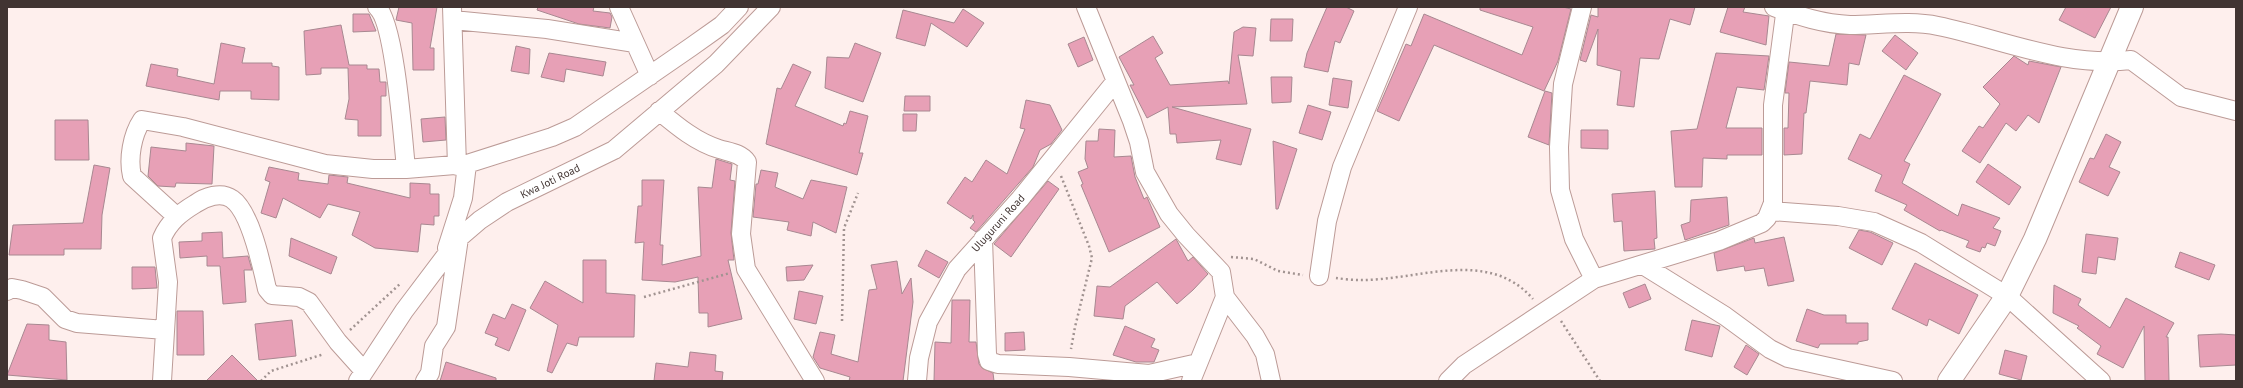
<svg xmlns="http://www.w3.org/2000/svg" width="2243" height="388" font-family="'PT Sans',sans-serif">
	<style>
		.building { fill: #e7a0b6; stroke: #a88891 }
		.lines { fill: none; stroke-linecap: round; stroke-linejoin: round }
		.street-casing { stroke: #bc9b97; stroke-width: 20 }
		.secondary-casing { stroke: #bc9b97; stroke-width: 24 }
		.path { stroke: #a19391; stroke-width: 2.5; stroke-dasharray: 2 3; stroke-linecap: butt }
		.street { stroke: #fff; stroke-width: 18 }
		.secondary { stroke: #fff; stroke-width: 22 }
		.labels { text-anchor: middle; stroke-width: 3; stroke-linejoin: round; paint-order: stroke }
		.street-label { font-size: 11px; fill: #413432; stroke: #fff }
	</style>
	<rect width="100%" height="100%" fill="#feefed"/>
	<path class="building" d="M399 7H437L430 48H434V70H413L412 23 396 20Z
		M538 7H594L593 11 610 13 612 17 610 28 579 24 537 10Z
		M1327 7H1346L1354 11 1340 43 1335 41 1328 72 1304 67 1307 53Z
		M1480 7H1563L1571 9 1558 61 1544 91 1434 45 1399 121 1377 111 1406 44 1411 46 1424 14 1522 55 1533 27 1480 10Z
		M1598 7H1695L1690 25 1670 19 1659 59 1640 58 1634 107 1617 105 1621 71 1597 65 1598 29 1586 62 1580 60 1591 15 1598 17Z
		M1728 7H1745L1743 12 1769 16 1766 45 1720 32Z
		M2066 7H2111L2095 38 2059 20Z
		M963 9 984 23 967 47 931 23 925 46 896 38 903 10 954 23Z
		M353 14H369L376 31 353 32Z
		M1271 19H1293L1292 41H1270Z
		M341 25 349 65H367V69H379L380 82H386V96H381V136H358V120L345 119 349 99 348 68H321V74L306 75 304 31Z
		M1243 27 1256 28 1253 56 1238 55 1247 104 1172 107 1251 129 1241 165 1216 159 1221 140 1177 143 1176 134H1170L1168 107 1147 118 1130 85H1134L1119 57 1153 36 1163 53 1155 58 1170 85 1228 81 1229 84 1234 32Z
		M1836 34 1866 35 1859 65 1849 63 1847 85 1810 81 1806 113H1804L1802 154 1784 155V128H1788L1789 93H1785L1789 62 1829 66Z
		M1895 35 1918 53 1906 70 1882 51Z
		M1084 37 1093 60 1078 67 1068 44Z
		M221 43 245 48 242 63H272V66L279 67V100L251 99V91H220L219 100 146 86 151 64 178 69 177 76 214 84Z
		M855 43 881 53 863 102 825 88 827 57 849 58Z
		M516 46 530 49 529 74 511 71Z
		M549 53 606 62 603 76 566 69 564 82 541 77Z
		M1716 53 1769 56 1764 90 1737 87 1726 128H1762V155H1727V159L1703 158 1702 187H1675L1671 131 1697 129Z
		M2014 56 2028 65 2029 61 2061 67 2039 123 2028 115 2016 131 2006 123 1980 163 1962 151 1979 126 1983 128 2000 104 1983 87Z
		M793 64 811 72 795 106 843 126 844 123 846 124 850 111 868 116 859 153H863L857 175 766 144 777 88 781 89Z
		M1904 75 1941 94 1904 161 1910 164 1902 183 1958 216 1962 204 2000 218 1993 228 2001 231 1995 246 1987 243 1985 248 1982 247 1980 252 1966 247 1969 241 1941 230 1940 231 1904 210 1907 205 1875 191 1882 175 1848 159 1860 134 1870 139Z
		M1271 77H1292L1291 102 1272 103Z
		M1333 78 1352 81 1348 108 1329 105Z
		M1545 91 1552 93 1549 145 1528 137Z
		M905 96H930V111H904Z
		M1026 100 1050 105 1062 130 1051 144 1040 150 1033 167 976 232 970 228 975 222 973 220V215L971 219 947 203 965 177 972 182 986 160 1007 174 1025 129 1020 128Z
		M1308 105 1331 112 1322 140 1299 133Z
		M903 114H917L916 131H903Z
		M445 117 446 140 423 142 421 119Z
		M55 120H88L89 160H55Z
		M1099 129 1115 130 1114 157 1131 156 1135 177 1144 199 1147 197 1160 227 1109 252 1081 185 1083 184 1078 172 1088 168 1085 159 1086 141H1098Z
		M1581 130H1608V149L1581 148Z
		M2106 134 2121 142 2109 167 2120 172 2108 196 2079 182 2090 158 2094 159Z
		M1273 141 1297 149 1278 209H1276Z
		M186 143 214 146 212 184 176 183 175 187 158 186 148 176 151 147 186 151Z
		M716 159 732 164 730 180 735 181 731 233 734 260H728L742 319 708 327V313H699L698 277 675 282 642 280 644 242 635 243 638 206H642V180H664L660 245H663L662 265 701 256 698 187 712 188Z
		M1988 164 2021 187 2009 205 1976 182Z
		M94 165 110 168 102 215 101 249H64V255H9L13 225 83 223Z
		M269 167 299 173 298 180 328 184 329 175 348 177 347 183 410 198V183L430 184V194H439V216H434V225L421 224 418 252 375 248 352 235 360 212 328 204 320 218 283 198 276 218 261 213 270 182 265 180Z
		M761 170 778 173 775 187 803 199 811 180 847 187 836 233 813 222 811 236 787 230 789 222 753 217 756 184H758Z
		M1048 181 1059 189 1011 257 994 244Z
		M1655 191 1657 238 1654 239 1655 249 1624 251 1622 221 1614 222 1612 194Z
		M1727 197 1729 225 1685 240 1681 225 1690 222 1691 200Z
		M1859 230 1870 232 1893 243 1882 265 1849 248Z
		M222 232 223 258 248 256 252 270H244L246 302 223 304 220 266H207V256L180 258 179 242 202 241V233Z
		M2086 234 2118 238 2115 260 2098 257 2096 274 2082 272Z
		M1784 237 1794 281 1768 286 1764 268 1745 271 1744 266 1717 271 1714 253 1754 238 1755 243Z
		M291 238 337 257 331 274 289 256Z
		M1176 239 1188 261 1193 257 1208 274 1193 290 1177 304 1157 282 1125 306 1123 319 1094 316 1097 286 1110 287Z
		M926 250 948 262 939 278 918 266Z
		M2180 252 2215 265 2209 280 2175 267Z
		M583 260H606V293L635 295 634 337H579L577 346 567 343 552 373 547 371 558 325 530 308 545 281 583 303Z
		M897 261 902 294 911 278 913 302 903 381H849L850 377 820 368 813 357 820 332 835 335 831 354 858 362 869 290 877 289 871 265Z
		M1915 263 1978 295 1959 334 1929 319 1927 326 1892 309Z
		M813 265 804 280 787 281 786 267Z
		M132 267H155L157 288 132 289Z
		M1645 284 1651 299 1629 308 1623 293Z
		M2054 285 2081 299 2078 305 2110 328 2126 298 2174 323 2166 337H2168L2169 381H2145L2144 326 2123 368 2097 354 2101 346 2077 328 2079 326 2053 313Z
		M799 291 823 296 816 324 794 319Z
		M952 300H970L969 342H976L979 364 982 368 993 373 994 381H934L935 342 951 343Z
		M512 304 526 310 509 351 495 345 498 338 485 333 493 314 505 319Z
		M1807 309 1824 315H1846V323H1868V340L1858 342V344H1820L1818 348 1796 341Z
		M177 311H203L204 355H177Z
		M292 320 296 356 259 360 255 324Z
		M1692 320 1720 326 1712 357 1685 350Z
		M27 324 49 325V340L66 342 67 380 7 375Z
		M1125 326 1155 339 1151 347 1159 350 1154 362H1136L1113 355Z
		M1024 332 1025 350 1005 351V333Z
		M2221 334 2236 335V365L2200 367 2198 335Z
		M1746 345 1759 354 1747 375 1734 367Z
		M2005 350 2027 356 2021 380 1999 374Z
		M690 352 716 355 715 371 723 372 722 381H654L656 363 688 367Z
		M232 355 258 381H206Z
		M446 362 496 378V381H440Z"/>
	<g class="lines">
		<g class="street-casing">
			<path id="street" d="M377 7C395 23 403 139 406 169
				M452 7 457 166
				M619 7 650 76
				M1086 7 1132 121 1139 142 1145 172 1169 214 1186 235 1221 272 1225 297 1255 336 1265 354 1271 381
				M1582 7 1563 84 1559 147 1560 190 1574 239 1594 279
				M1774 7C1799 16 1823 24 1850 25 1879 25 1910 20 1938 26 2002 39 2065 68 2131 60L2181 97 2236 111
				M453 20 547 29 635 43
				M659 111C677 126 696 142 719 149 729 152 741 153 747 162L741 234 746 269 815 381
				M1771 211 1838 216 1874 222 1921 243 2007 296 2101 381
				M176 216 132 176C128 159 132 135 142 120L183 127 325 164 373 169H406L467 164 552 137 575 127 691 47 722 25 739 7
				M983 239 987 354 989 361 998 364 1069 367 1149 374 1198 363
				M447 248 463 198 467 164
				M1643 265 1725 316 1770 349 1788 358 1893 381
				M1319 276 1327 221 1342 167 1408 7
				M7 291 12 288 22 290 43 297 65 319 77 323 165 330
				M162 381 168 282 162 238C169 222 180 213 195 204 205 197 221 191 232 199 251 212 262 267 267 289L272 295 299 297 309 302 338 342 364 371
				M358 381 404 311 459 238 480 220 507 202 614 150 716 64 771 7
				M425 381 430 373 434 346 446 327 459 238
				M917 381 919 358 928 322 957 269 1020 199 1115 82
				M1191 381 1225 297
				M1448 381 1464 365 1594 279 1719 241 1762 223 1767 218 1773 203V105L1786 7"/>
		</g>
		<g class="secondary-casing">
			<path id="secondary" d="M1949 381 2007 296 2035 239 2132 7"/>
		</g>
		<path class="path" d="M1061 176 1089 246 1092 258 1075 327 1071 349
			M1231 257 1254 259 1278 271 1303 275
			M1336 278C1343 279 1352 280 1360 280 1417 281 1488 247 1533 299
			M644 297 730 273
			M842 321 844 228 858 193
			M1561 321 1600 381
			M350 330 401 283
			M261 381 271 371 324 354"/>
		<use href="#street" class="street"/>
		<use href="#secondary" class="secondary"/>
	</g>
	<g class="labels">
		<g class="street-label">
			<text transform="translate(550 181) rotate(-26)" y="4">Kwa Joti Road</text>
			<text transform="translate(998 223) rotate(-48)" y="4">Uluguruni Road</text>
		</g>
	</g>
	<rect width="2243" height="388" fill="none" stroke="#413432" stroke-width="16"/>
</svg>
